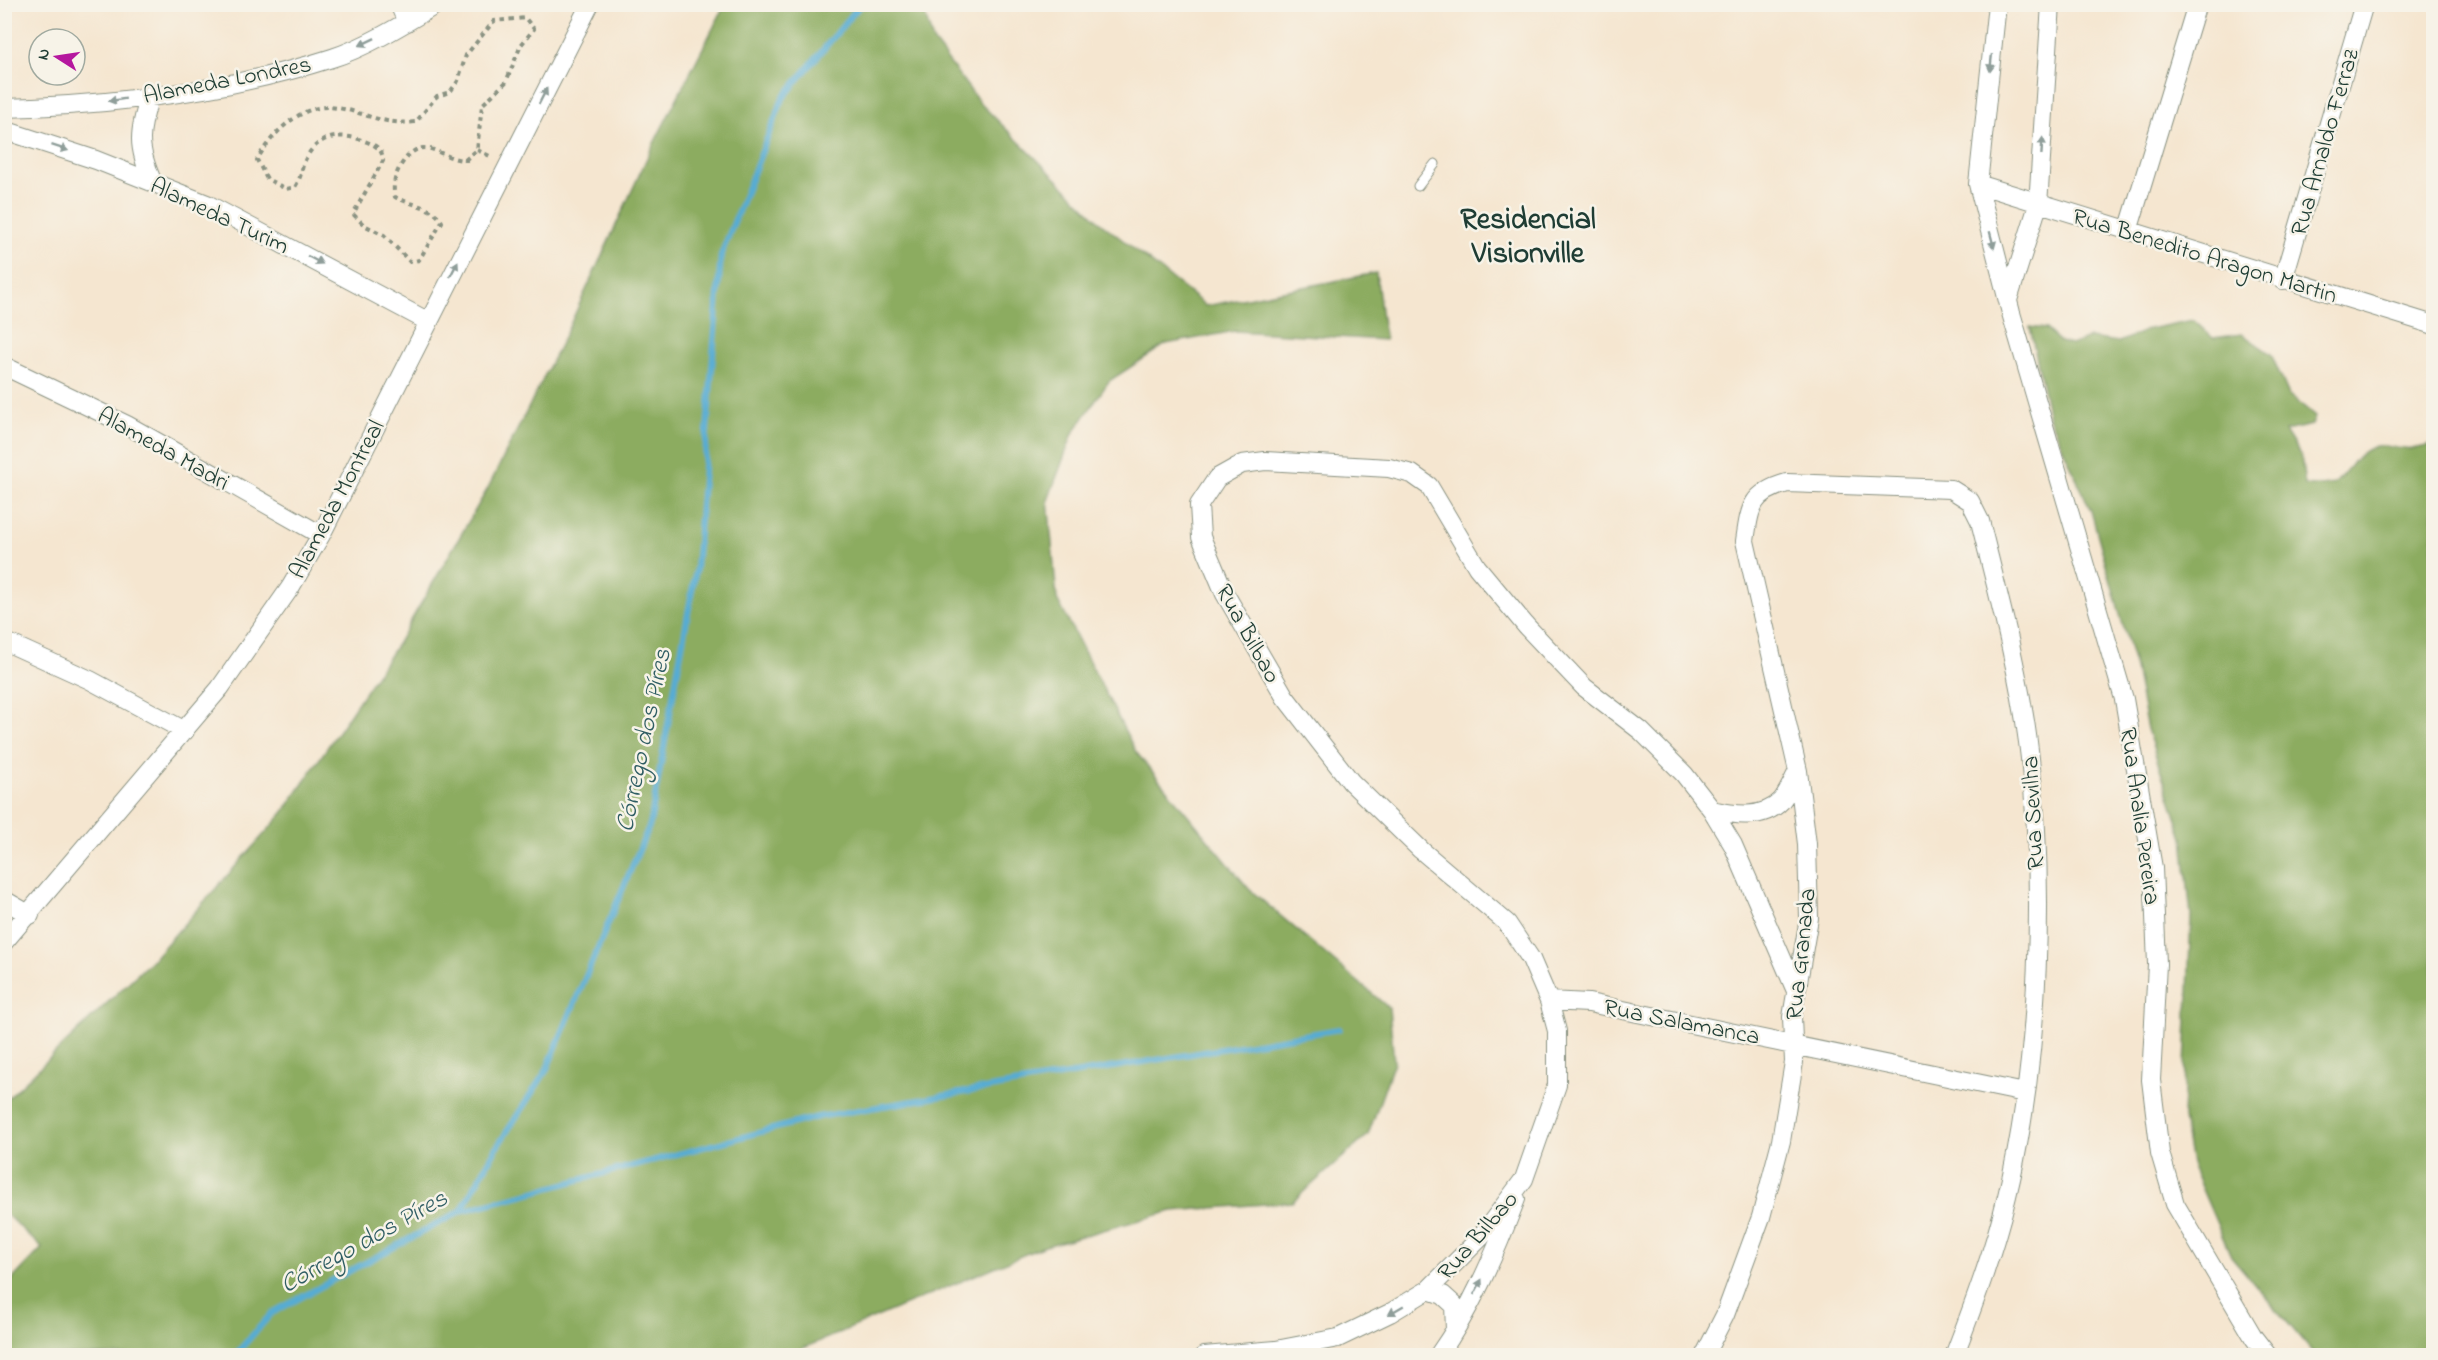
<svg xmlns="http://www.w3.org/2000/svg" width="2438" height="1360" font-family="'Indie Flower',sans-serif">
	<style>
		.forest { fill: #8cac61; stroke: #56744a; stroke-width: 1.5 }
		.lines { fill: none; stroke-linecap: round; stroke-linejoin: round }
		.stream { stroke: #56acd3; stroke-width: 6 }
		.lane-casing { stroke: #8a9282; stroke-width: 11 }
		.street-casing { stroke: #8a9282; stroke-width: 20 }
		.path { stroke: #8a9282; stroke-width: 4; stroke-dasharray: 4.5 4.5; stroke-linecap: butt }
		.lane { stroke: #fff; stroke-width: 9 }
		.street { stroke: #fff; stroke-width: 18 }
		.oneway { fill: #8f9e9a }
		.labels { text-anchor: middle; stroke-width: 5; stroke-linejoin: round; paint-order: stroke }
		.street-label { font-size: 24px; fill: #1f3d34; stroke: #f7f3e8 }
		.water-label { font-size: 26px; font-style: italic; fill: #305e64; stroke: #f7f3e8 }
		.district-label { font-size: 30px; font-weight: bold; fill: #1f3d34; stroke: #f7f3e8 }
	</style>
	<rect width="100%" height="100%" fill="#f7f3e8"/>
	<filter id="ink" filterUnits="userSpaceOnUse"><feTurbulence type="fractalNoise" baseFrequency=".0167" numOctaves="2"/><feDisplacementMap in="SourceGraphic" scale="12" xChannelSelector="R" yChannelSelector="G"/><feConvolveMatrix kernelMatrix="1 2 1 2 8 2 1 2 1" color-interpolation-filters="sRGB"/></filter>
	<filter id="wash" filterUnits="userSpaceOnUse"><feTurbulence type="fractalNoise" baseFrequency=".008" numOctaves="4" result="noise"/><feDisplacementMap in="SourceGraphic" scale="24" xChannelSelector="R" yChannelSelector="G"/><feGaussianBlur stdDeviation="1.35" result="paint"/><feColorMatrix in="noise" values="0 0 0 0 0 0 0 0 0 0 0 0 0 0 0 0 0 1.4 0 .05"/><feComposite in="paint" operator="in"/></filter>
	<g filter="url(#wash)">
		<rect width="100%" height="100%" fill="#f5e6d0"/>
		<path class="forest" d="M725 5H922L933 41 980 103 1100 222 1206 306 1376 273 1385 340 1235 331 1166 344 1109 381 1073 433 1048 500 1057 599 1136 752 1249 889 1389 1008 1394 1062 1368 1135 1292 1202 1172 1211 1042 1247 787 1355H5V1287L42 1248 5 1213V1101L154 958 283 813 398 643 487 490 568 329 652 147Z
			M2193 320 2213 338 2242 334 2271 354 2289 395 2315 417 2312 425 2285 431 2301 456 2305 485C2353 492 2340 460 2373 447 2382 443 2396 449 2406 449 2415 449 2425 446 2433 445V1355H2315L2231 1256 2191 1164 2183 1118 2191 916 2183 838 2147 729 2135 668 2091 511 2049 417 2030 327 2046 329 2060 342 2071 345 2089 338 2119 342 2149 329Z"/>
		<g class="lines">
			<path class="stream" d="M461 1211 818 1117 1339 1029
				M234 1356 272 1313 461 1211 497 1147 546 1071 650 824 696 569 721 255 783 98 861 4"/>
		</g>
	</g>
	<g filter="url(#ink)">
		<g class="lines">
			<g class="lane-casing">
				<path id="lane" d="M1418 186 1435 164"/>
			</g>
			<g class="street-casing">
				<path id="street" d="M399 4 407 22
					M1997 4 1978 184 2011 313 2124 699 2153 868 2157 964 2151 1080 2160 1153 2175 1204 2254 1338 2268 1356
					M150 95C139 134 136 144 153 183
					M4 108C112 105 229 91 332 58 365 48 407 22 437 4
					M4 130 96 160 207 204 427 321
					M1978 184 2434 325
					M2129 228 2197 4
					M2283 280 2364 4
					M2008 300 2038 205 2051 4
					M4 366 127 425 321 535
					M4 641 90 680 185 731
					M1712 810C1734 815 1763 820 1781 801 1788 793 1793 780 1798 771
					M4 900 30 915
					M4 942 220 688 290 588 321 535 590 4
					M1549 1001 1589 1003 2025 1093
					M1428 1290 1443 1295 1454 1305 1455 1330
					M1204 1356 1276 1350 1338 1338 1390 1313 1428 1290 1480 1238 1524 1179 1557 1085V1031L1549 1001 1531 959 1507 923 1421 850 1351 782 1285 697 1225 594 1201 537 1199 505 1217 478 1242 464 1265 461 1389 468 1412 474 1429 486 1477 567 1527 627 1584 687 1641 731 1684 774 1712 810 1733 845 1796 991
					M1438 1356C1472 1308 1495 1254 1516 1199
					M1704 1356 1725 1315 1761 1217 1781 1141 1794 1062 1792 1017 1809 918 1807 844 1798 771 1745 541C1750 507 1751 493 1787 483L1951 489 1970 501 1980 521C1998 594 2018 667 2028 742 2046 881 2040 1060 2007 1196 1994 1250 1974 1304 1954 1356"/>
			</g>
			<path class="path" d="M477 150 492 157
				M465 160 477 150 482 105 506 82 521 45 534 29 525 18 494 21 466 55 458 81 450 92 437 96 416 122C378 126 361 109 329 107 298 106 270 136 257 160L267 179 286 189 295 187C300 179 301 174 303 165 314 135 340 131 367 142 377 146 383 150 383 161L353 214 364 225 384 235 410 262 419 260 442 222C434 206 410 205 395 197 392 186 395 175 401 165 424 129 441 162 468 160"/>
			<use href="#lane" class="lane"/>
			<use href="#street" class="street"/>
		</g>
		<defs><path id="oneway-solid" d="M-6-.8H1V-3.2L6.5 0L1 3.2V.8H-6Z" transform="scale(1.5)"/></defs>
		<g class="oneway">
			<use href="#oneway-solid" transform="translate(367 42) rotate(154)"/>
			<use href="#oneway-solid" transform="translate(1991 63) rotate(96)"/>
			<use href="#oneway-solid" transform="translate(543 96) rotate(-63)"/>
			<use href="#oneway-solid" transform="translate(117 100) rotate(171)"/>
			<use href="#oneway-solid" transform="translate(2042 146) rotate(-86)"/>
			<use href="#oneway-solid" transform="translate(60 148) rotate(18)"/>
			<use href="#oneway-solid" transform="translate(1992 240) rotate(75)"/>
			<use href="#oneway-solid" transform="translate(315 260) rotate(28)"/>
			<use href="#oneway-solid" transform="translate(454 269) rotate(-63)"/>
			<use href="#oneway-solid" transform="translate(1478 1287) rotate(-63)"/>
			<use href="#oneway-solid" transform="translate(1396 1310) rotate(150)"/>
		</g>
	</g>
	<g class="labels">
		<g class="street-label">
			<text transform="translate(227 79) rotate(-11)" y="8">Alameda Londres</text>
			<text transform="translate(2324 142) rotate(-74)" y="8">Rua Arnaldo Ferraz</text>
			<text transform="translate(220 215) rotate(25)" y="8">Alameda Turim</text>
			<text transform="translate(2205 255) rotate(17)" y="8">Rua Benedito Aragon Martin</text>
			<text transform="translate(164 448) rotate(29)" y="8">Alameda Madri</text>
			<text transform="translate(336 499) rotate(-62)" y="8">Alameda Montreal</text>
			<text transform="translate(1249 633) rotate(61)" y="8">Rua Bilbao</text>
			<text transform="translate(2032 813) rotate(-93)" y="8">Rua Sevilha</text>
			<text transform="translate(2141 816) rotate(82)" y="8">Rua Analia Pereira</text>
			<text transform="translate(1800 954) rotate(-84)" y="8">Rua Granada</text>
			<text transform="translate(1682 1021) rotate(11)" y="8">Rua Salamanca</text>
			<text transform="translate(1477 1235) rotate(-49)" y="8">Rua Bilbao</text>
		</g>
		<g class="water-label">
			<text transform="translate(642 740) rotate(-78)" y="9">Córrego dos Píres</text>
			<text transform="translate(363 1240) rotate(-29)" y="9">Córrego dos Píres</text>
		</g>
		<g class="district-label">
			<text x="1528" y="228">Residencial<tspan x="1528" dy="34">Visionville</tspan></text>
		</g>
	</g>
	<rect width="2438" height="1360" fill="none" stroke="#f7f3e8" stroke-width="24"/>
	<g transform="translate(57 57) rotate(282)"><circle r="28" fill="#f7f3e8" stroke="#a1aaa0" stroke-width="1.5"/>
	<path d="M0-4.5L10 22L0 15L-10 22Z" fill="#b5179e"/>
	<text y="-9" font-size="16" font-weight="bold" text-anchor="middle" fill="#1f3d34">N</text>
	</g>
</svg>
